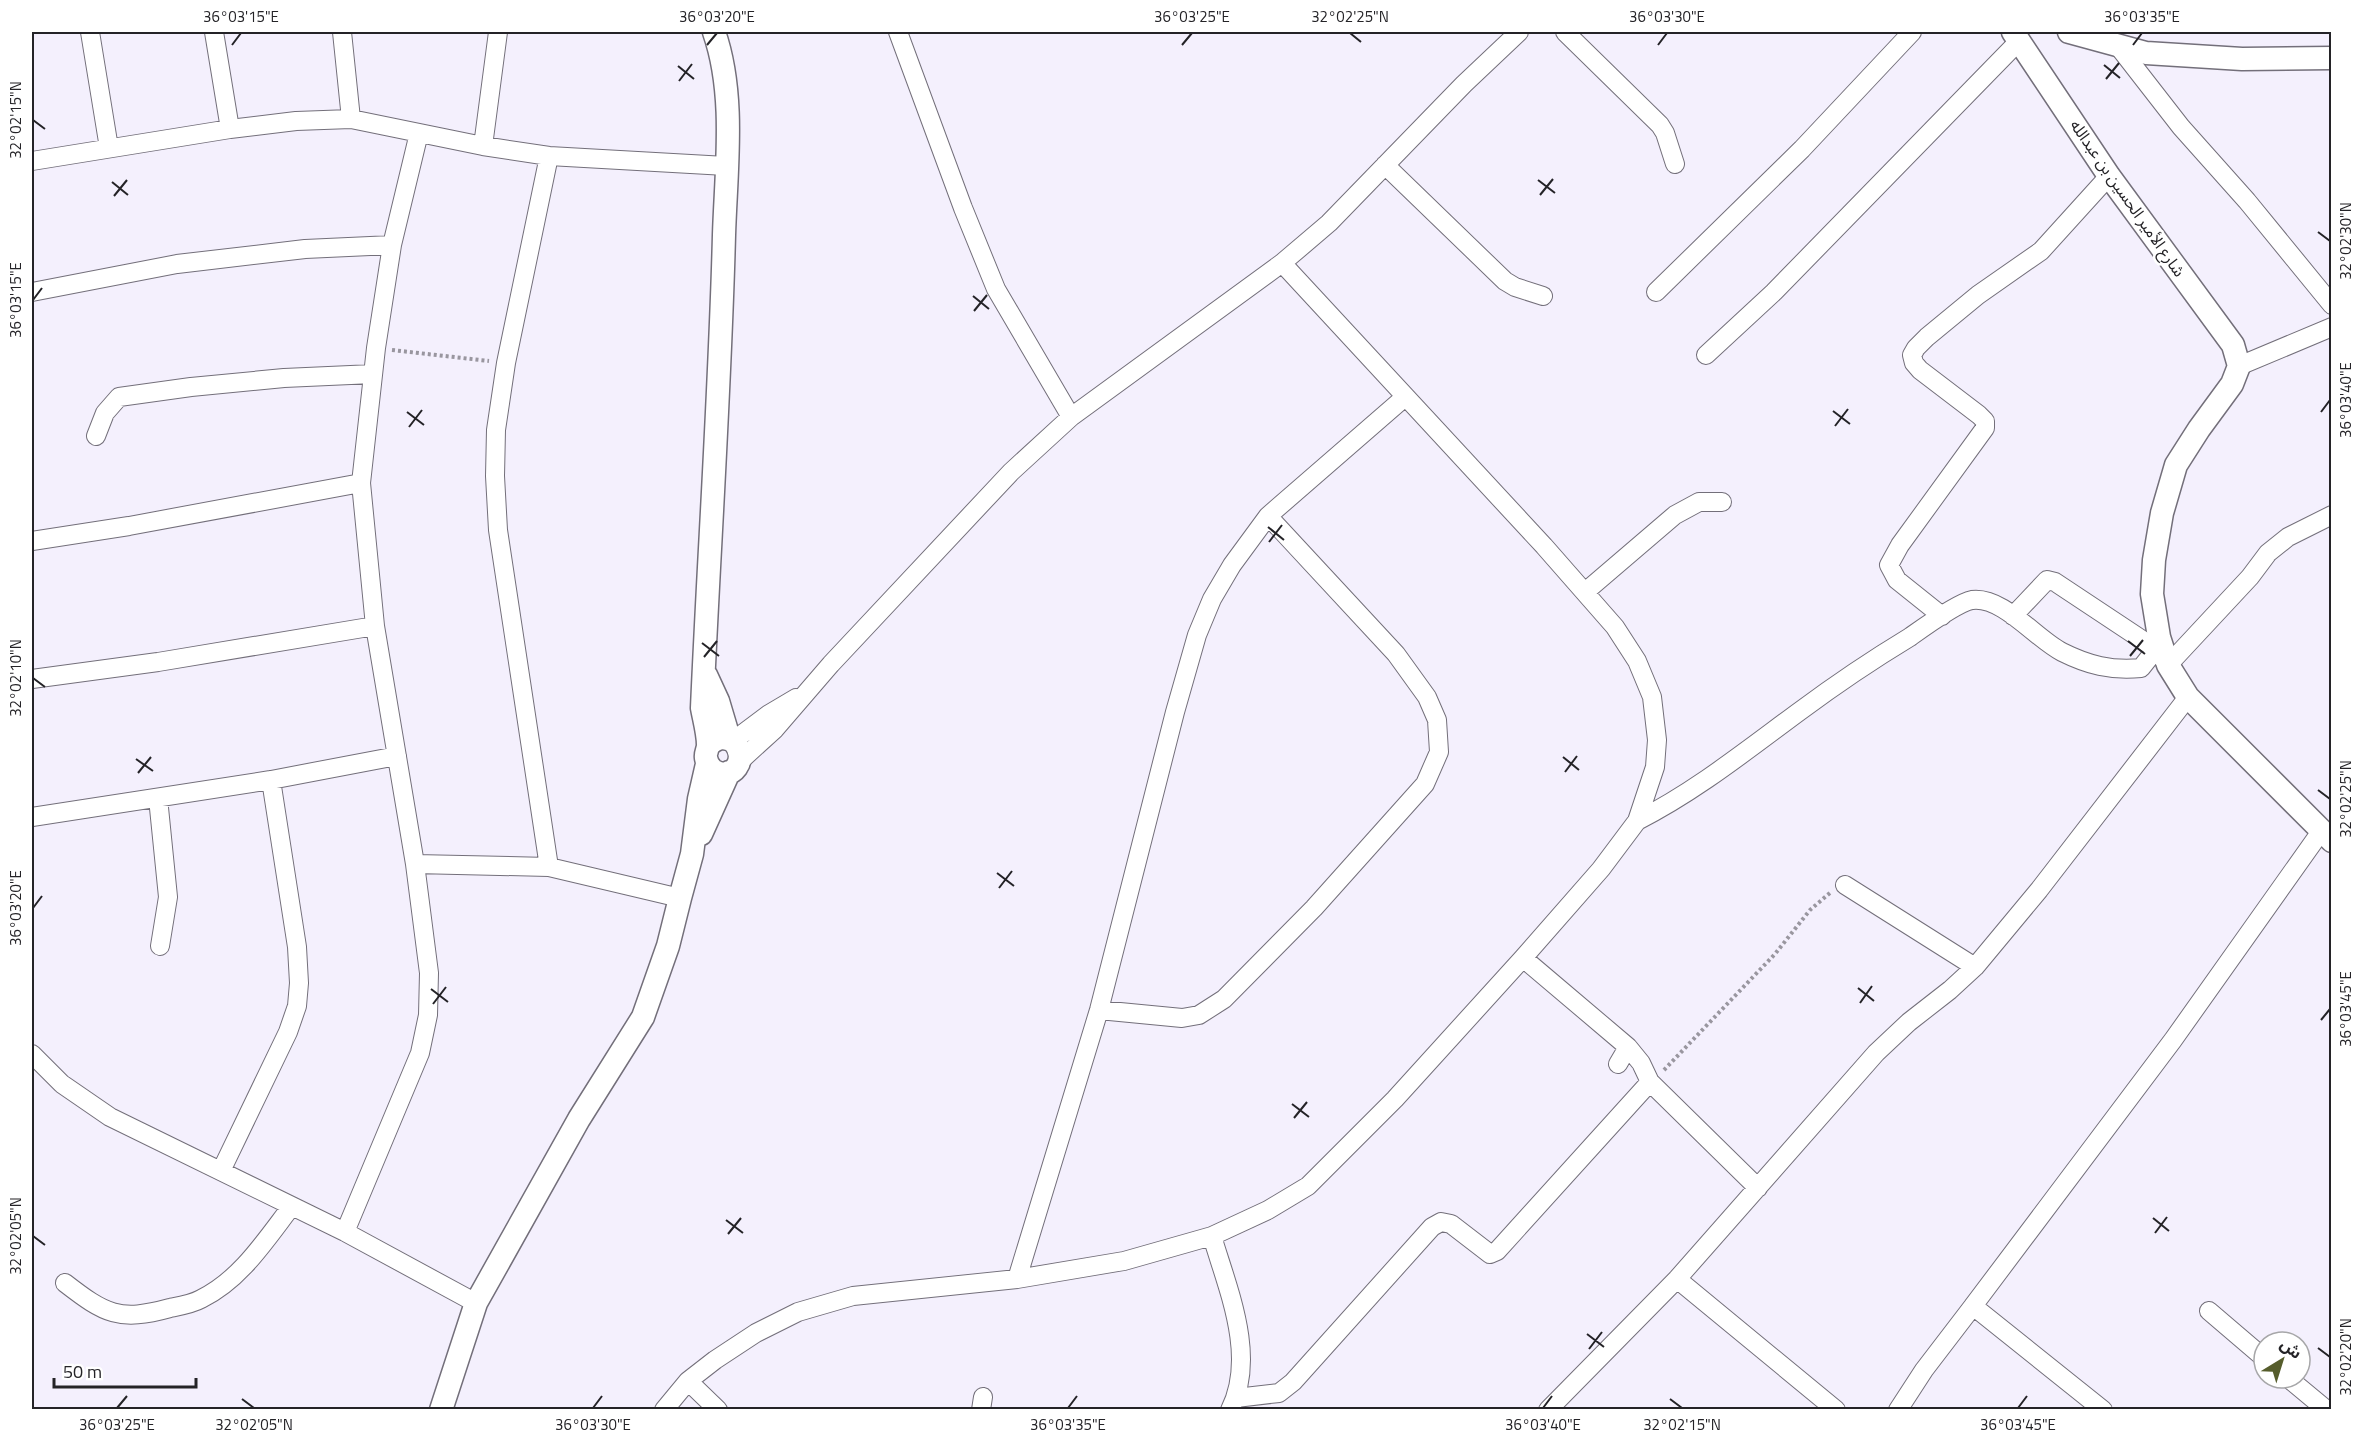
<svg xmlns="http://www.w3.org/2000/svg" width="2363" height="1441" font-family="'Titillium Web','Noto Sans Arabic',sans-serif">
	<style>
		.lines { fill: none; stroke-linecap: round; stroke-linejoin: round }
		.minor-casing { stroke: #736f7a; stroke-width: 20 }
		.tertiary-casing { stroke: #736f7a; stroke-width: 25 }
		.path { stroke: #99969f; stroke-width: 4; stroke-dasharray: 3 3; stroke-linecap: butt }
		.minor { stroke: #fff; stroke-width: 18 }
		.tertiary { stroke: #fff; stroke-width: 22 }
		.ticks { fill: none; stroke: #242327; stroke-width: 2 }
		.labels { text-anchor: middle; stroke-width: 5; stroke-linejoin: round; paint-order: stroke }
		.street-label { font-size: 16px; fill: #242327; stroke: #fff }
		.neatline { fill: none; stroke: #242327; stroke-width: 2 }
		.ticks-label { font-size: 15px; text-anchor: middle; fill: #242327 }
	</style>
	<rect width="100%" height="100%" fill="#f4f0fd"/>
	<g class="lines">
		<g class="minor-casing">
			<path id="minor" d="M90 32 109 148
				M214 32 230 129
				M342 32 351 119
				M898 32 963 208 996 289 1071 417
				M1565 32 1660 125 1665 133 1675 164
				M2118 46 2181 127 2247 201 2332 305
				M483 146 498 32
				M549 156 506 363 496 430 495 476 498 530 549 867
				M32 161 230 129 296 121 351 119 483 146 549 156 726 166
				M1385 165 1505 281 1515 287 1543 296
				M32 292 177 264 305 249 392 245
				M1656 292 1802 149 1912 32
				M1706 355 1774 292 2020 40
				M2239 366 2332 327
				M96 436 105 413 119 397 191 387 284 378 373 374
				M32 541 129 526 361 483
				M1585 592 1675 515 1699 502H1722
				M1942 616 1897 580 1889 565 1900 545 1985 428V421L1979 415 1920 370 1914 363 1912 355 1916 348 1927 337 1978 295 2041 251 2109 176
				M2013 616 2047 580 2055 582 2156 649 2168 665 2250 577 2268 553 2288 537 2332 515
				M32 679 158 662 375 626
				M733 741 769 714 796 698
				M740 761 775 729 831 664 1011 472 1071 417 1282 263 1329 223 1464 84 1519 32
				M158 798 168 897 160 946
				M32 817 271 780 397 756
				M1637 821C1696 791 1747 750 1800 711 1835 685 1872 660 1910 637 1924 627 1957 603 1972 600 2003 596 2036 639 2062 652 2088 665 2111 671 2141 668L2156 649
				M415 864 549 867 680 898
				M1845 885 1975 967
				M1523 958 1628 1047 1618 1064
				M1099 1010 1182 1018 1199 1015 1224 999 1314 908 1425 784 1439 752 1437 720 1427 697 1396 654 1268 516
				M1628 1047 1641 1063 1650 1082
				M32 1054 62 1084 110 1117 345 1232 476 1303
				M221 1171 288 1032 297 1006 299 983 297 947 271 780
				M345 1232 420 1053 428 1015 429 973 415 864 375 626 361 483 376 348 392 245 419 133
				M1212 1236C1228 1290 1257 1356 1230 1410
				M1017 1279 1099 1010 1175 712 1197 635 1212 599 1232 565 1268 516 1405 397
				M1677 1279 1836 1410
				M65 1283C105 1314 119 1322 170 1308 180 1306 192 1304 201 1299 240 1280 265 1241 291 1207
				M2209 1311 2264 1358
				M2288 1378 2323 1407
				M688 1381 718 1410
				M1236 1398 1279 1393 1293 1382 1432 1227 1441 1222 1451 1224 1490 1254 1497 1251 1650 1082 1758 1188
				M664 1410 688 1381 715 1360 756 1333 798 1312 853 1296 1017 1279 1124 1261 1212 1236 1268 1210 1308 1186 1395 1099 1523 958 1601 869 1637 821 1655 767 1657 740 1652 697 1637 661 1615 627 1544 546 1282 263
				M981 1410 983 1397
				M1548 1410 1677 1279 1876 1053 1909 1022 1950 990 1975 967 2039 890 2188 697
				M1898 1410 1924 1370 1973 1306
				M2103 1410 1973 1306 2173 1040 2322 830"/>
		</g>
		<g class="tertiary-casing">
			<path id="tertiary" d="M2013 32 2109 176 2233 345 2239 366 2232 384 2199 429 2176 465 2162 513 2154 560 2152 594 2159 637 2168 665 2188 697 2332 841
				M2069 32 2146 53 2242 59 2332 58
				M706 675 718 701 729 738
				M708 746C716 738 723 736 733 741 750 759 732 783 713 770 709 767 707 763 706 758 705 753 708 750 708 745 708 733 704 719 702 708 709 550 720 392 724 235 726 169 736 95 714 32
				M701 834 729 772
				M441 1410 476 1303 579 1119 643 1017 668 946 680 898 692 854 699 799 707 764"/>
		</g>
		<path class="path" d="M392 350 489 361
			M1664 1070 1775 954 1810 910 1831 892"/>
		<use href="#minor" class="minor"/>
		<use href="#tertiary" class="tertiary"/>
	</g>
	<path class="ticks" d="M1350 33 1361 42M232 45 241 33M707 45 717 33M1182 45 1192 33M1658 45 1667 33M2133 45 2142 33M2104 65 2120 78M678 66 694 79M2106 79 2119 63M679 81 692 64M33 120 45 129M1538 180 1555 193M112 182 128 195M1540 195 1553 179M114 196 127 180M2318 232 2330 241M973 296 989 309M33 300 42 288M974 311 987 295M1833 411 1850 424M407 412 424 425M2321 412 2330 400M1835 426 1848 409M409 427 422 410M1268 527 1284 540M1269 542 1282 525M2128 641 2145 654M702 643 719 656M2130 656 2143 640M704 657 717 641M33 678 45 687M1563 757 1579 770M136 759 153 771M1565 772 1577 756M138 773 151 757M2318 790 2330 799M997 873 1014 886M999 888 1012 871M33 908 42 896M1858 988 1874 1001M431 989 448 1002M1860 1003 1872 986M433 1004 446 987M2321 1020 2330 1009M1292 1104 1309 1117M1294 1118 1307 1102M2153 1218 2169 1231M726 1220 743 1233M2155 1233 2167 1217M728 1234 741 1218M33 1236 45 1245M1587 1334 1604 1347M2318 1348 2330 1357M1589 1349 1602 1332M242 1399 254 1408M1670 1399 1682 1408M117 1408 127 1396M593 1408 602 1396M1068 1408 1077 1396M1543 1408 1552 1396M2018 1408 2027 1396"/>
	<g class="labels">
		<g class="street-label">
			<text transform="translate(2128 198) rotate(55)" y="6">شارع الأمير الحسين بن عبدالله</text>
		</g>
	</g>
	<rect width="2363" height="1441" fill="none" stroke="#ffffff" stroke-width="66"/>
	<g transform="translate(2282 1360) rotate(38)"><circle r="28" fill="#ffffff" stroke="#a7a7a9" stroke-width="1.5"/>
	<path d="M0-4.5L10 22L0 15L-10 22Z" fill="#565d2c"/>
	<text y="-9" font-size="16" font-weight="bold" text-anchor="middle" fill="#242327">ش</text>
	</g>
	<path d="M54 1378v9h142v-9" fill="none" stroke="#242327" stroke-width="3"/>
	<text x="63" y="1378" font-size="18" fill="#242327" stroke="#ffffff" stroke-width="4.5" paint-order="stroke">50 m</text>
	<rect x="33" y="33" width="2297" height="1375" class="neatline"/>
	<g class="ticks-label">
		<text x="241" y="22">36°03'15"E</text>
		<text x="717" y="22">36°03'20"E</text>
		<text x="1192" y="22">36°03'25"E</text>
		<text x="1350" y="22">32°02'25"N</text>
		<text x="1667" y="22">36°03'30"E</text>
		<text x="2142" y="22">36°03'35"E</text>
		<text transform="translate(16 120) rotate(-90)" y="5">32°02'15"N</text>
		<text transform="translate(2346 241) rotate(-90)" y="5">32°02'30"N</text>
		<text transform="translate(16 300) rotate(-90)" y="5">36°03'15"E</text>
		<text transform="translate(2346 400) rotate(-90)" y="5">36°03'40"E</text>
		<text transform="translate(16 678) rotate(-90)" y="5">32°02'10"N</text>
		<text transform="translate(2346 799) rotate(-90)" y="5">32°02'25"N</text>
		<text transform="translate(16 908) rotate(-90)" y="5">36°03'20"E</text>
		<text transform="translate(2346 1009) rotate(-90)" y="5">36°03'45"E</text>
		<text transform="translate(16 1236) rotate(-90)" y="5">32°02'05"N</text>
		<text transform="translate(2346 1357) rotate(-90)" y="5">32°02'20"N</text>
		<text x="117" y="1430">36°03'25"E</text>
		<text x="254" y="1430">32°02'05"N</text>
		<text x="593" y="1430">36°03'30"E</text>
		<text x="1068" y="1430">36°03'35"E</text>
		<text x="1543" y="1430">36°03'40"E</text>
		<text x="1682" y="1430">32°02'15"N</text>
		<text x="2018" y="1430">36°03'45"E</text>
	</g>
</svg>
